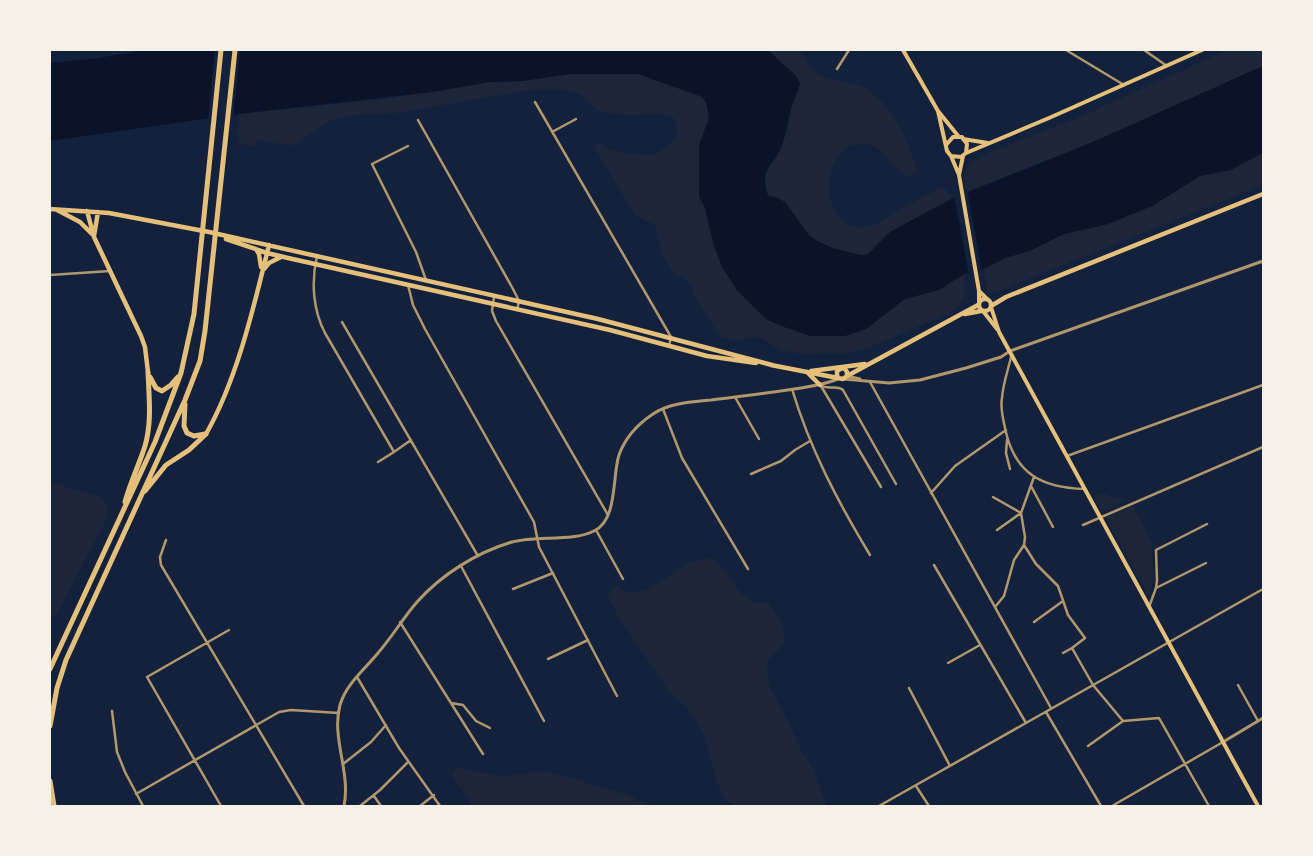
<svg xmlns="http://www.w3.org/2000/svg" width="1313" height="856" font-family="Barlow,sans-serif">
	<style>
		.green { fill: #1d2539 }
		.water { fill: #0b132b }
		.pier { fill: #14213d }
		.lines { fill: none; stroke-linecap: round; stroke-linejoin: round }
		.minor { stroke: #b1986c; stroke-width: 2.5 }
		.tertiary { stroke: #b1986c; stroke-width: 3 }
		.secondary { stroke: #e5c07b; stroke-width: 4 }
		.primary { stroke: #e5c07b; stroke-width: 4.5 }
		.motorway { stroke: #e5c07b; stroke-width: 5 }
	</style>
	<rect width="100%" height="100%" fill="#14213d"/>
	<path class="green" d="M768 50H799C804 56 807 64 812 69 824 82 844 79 859 85 892 100 906 138 917 169L911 177C908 176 904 174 901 172 890 163 882 147 866 144 819 138 815 232 865 227 878 225 888 216 899 210 913 202 928 195 942 187L948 191 951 199 890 232 868 254 861 255 835 249 817 241 809 235 777 198 769 196 767 193 765 177 768 169 776 158 789 124 791 108 799 87 796 76Z
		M1227 50H1263V66L1093 142 966 192 964 175 966 169 971 163 993 151 1075 119Z
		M571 74H638L700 96 706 102 709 118 699 145V196L705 208 714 246 737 290 766 319 811 336H845L905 299 939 290 964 274C965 293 967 303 948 314L870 347 848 353 802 354 780 350 761 338 751 337 741 341 721 338 694 296 691 285 683 278 673 273 663 255 655 225 635 215 593 145 600 144 610 149 631 154 654 155 677 139C682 104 654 116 633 115 624 115 612 114 603 112 594 111 592 104 586 98 581 94 574 92 568 91 547 87 522 91 501 95 468 100 436 107 404 112 381 115 355 112 333 120 317 126 306 140 291 146L257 140 254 148 238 141 239 114 384 99 490 82 522 81Z
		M1263 153V185L998 291 991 293 987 291 984 269 1005 258 1032 250 1064 234 1108 224 1152 206 1200 176 1231 170Z
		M50 482 102 497 108 508 105 522 58 612 50 621Z
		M1093 494H1107L1111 497 1127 500 1102 512Z
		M1133 506 1152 542 1153 581 1149 597 1105 517Z
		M712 558 724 570 739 591 754 603H769L782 625 785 643 768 660 767 674 771 689 791 727 802 753 811 764 827 806H734L725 800 717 783 706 739 696 720 687 708 668 690 616 613 607 594 616 586C643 607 668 570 693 562 699 560 706 559 712 558Z
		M458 766 472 771 502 776 547 771 628 795 650 806H470L469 798 459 787 452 775Z"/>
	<path class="water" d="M146 50H768L796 76 800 83C799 92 793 100 791 109 787 123 786 137 780 150 776 159 766 167 765 177 764 183 766 192 769 196L777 198 785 202 809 235 817 241 835 249 861 255 868 254 890 232 951 199 1093 142 1263 66V153L1231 170 1200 176 1152 206 1108 224 1064 234 1032 250 1005 258 984 269 964 274 939 290 905 299 866 329 845 336H811L784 327 766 319 737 290 722 267 714 246 705 208 699 196V145L709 118 706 102 700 96 638 74H571L522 81 490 82 433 92 239 114 50 141V63L98 58Z"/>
	<path class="pier" d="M215 50H240L233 118 208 121Z
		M967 189 982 272 969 275 954 195Z"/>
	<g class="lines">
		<path class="minor" d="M1066 50 1124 85
			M1144 50 1167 66
			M837 69 849 50
			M535 102 671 337 669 346
			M418 120 513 289 519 301 517 310
			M552 132 576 119
			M408 146 372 164 416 252 426 280
			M317 256C311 282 313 310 325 333L394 452 411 440
			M50 275 110 271
			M408 285 413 305 425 329 534 522 539 547 617 696
			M494 297 492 311 496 321 608 515
			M342 322 478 556
			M1011 357C1008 370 1003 384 1002 398 1000 408 1003 418 1005 428 1014 473 1041 488 1085 489
			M870 382 1051 708
			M820 385C829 391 836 384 843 390L896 484
			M821 386 881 487
			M792 389C810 449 838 502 870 555
			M735 397 759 439
			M663 409 682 458 748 569
			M1007 440 1006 453 1010 469
			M1067 456 1263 385
			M378 462 394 452
			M751 474 781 461 795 450 810 441
			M1031 486 1053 527
			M931 493 955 466 1006 430
			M993 497 1021 513 997 530
			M1083 525 1263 447
			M596 530 623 579
			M166 540 160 557 161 565 304 806
			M1024 545 1036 564 1058 586 1068 615 1085 638 1072 648 1093 685 1123 721
			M934 565 1026 723
			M461 566 544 721
			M1156 588 1206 563
			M513 589 553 573
			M995 607 1004 596 1014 560 1024 545 1025 537 1021 513 1034 477
			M1149 607 1156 588 1157 581 1156 550 1207 524
			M400 622 483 754
			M1034 622 1063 601
			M1063 653 1072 648
			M548 659 588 640
			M948 663 980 645
			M357 677 399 748 440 806
			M1238 685 1258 721
			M909 688 950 766
			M451 703 463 705 476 721 490 728
			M112 711 117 752 125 772 143 806
			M1046 712 1101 806
			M1088 746 1123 721 1159 718 1209 806
			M343 764 371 742 386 725
			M916 786 929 806
			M136 794 279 712 291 710 339 713
			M374 796 381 806
			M221 806 147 677 229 630
			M360 806 380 790 408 762
			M420 806 434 795
			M879 806 1263 589
			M1112 806 1223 742"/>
		<path class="tertiary" d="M847 376 860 379
			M843 379 889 383 920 380 966 368 1001 357 1010 351 1263 261
			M1223 742 1263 718
			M344 806C351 772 331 738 340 705 346 684 365 669 378 653 392 637 403 618 417 602 441 575 477 552 512 542 537 535 572 542 594 531 618 520 612 476 619 455 625 438 638 424 653 414 669 403 691 402 711 400 741 396 771 393 801 388 813 386 826 384 838 379"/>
		<path class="secondary" d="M903 50 938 111 959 137
			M938 111 947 151 951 156 959 175 979 291V302
			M963 139 988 143
			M946 145 953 137H962L967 144 966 153
			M951 156 961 157 966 153 1049 118 1202 50
			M959 175 963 156
			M979 291 987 299
			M991 307 999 332 1258 806
			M983 311 997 329"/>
		<path class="primary" d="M50 209 109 213 209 232 598 319 772 365
			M57 210 80 222 92 234
			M87 211 94 237 141 336 145 347 148 372
			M94 236 98 212
			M226 239 267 253 288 258 610 330 707 356 756 363
			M256 249 259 254 261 267
			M264 269 269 263 281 257
			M979 305a6 6 0 1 1 12 0a6 6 0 1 1-12 0Z
			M991 306 1006 297 1263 194
			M965 314 981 311
			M771 365 843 379 847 376V372L845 369 842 368 837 371V376L839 378
			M811 371 865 364
			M807 372 820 385
			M847 376 978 305
			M206 434C237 380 254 306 269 245"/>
		<path class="motorway" d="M150 377 156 388 162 391 171 385 178 377
			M185 404 184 426 187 433 194 436 205 434
			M145 491 166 465 189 450 206 434
			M125 502C130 483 139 465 145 446 152 422 149 397 148 372
			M50 669 155 442 181 373 194 314 221 50
			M50 726 57 688 66 660 185 400 200 361 205 331 235 50
			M50 781 54 806"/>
	</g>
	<rect width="1313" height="856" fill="none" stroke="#f6f1e7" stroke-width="102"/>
</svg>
